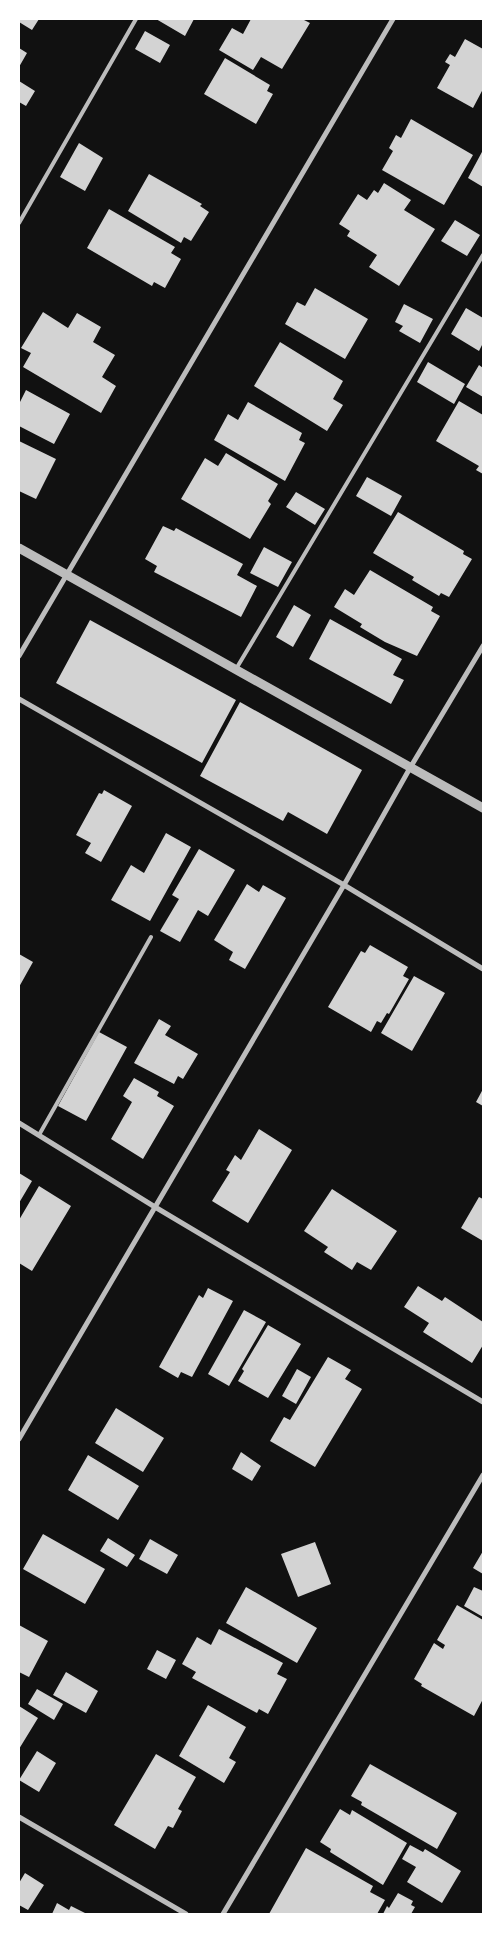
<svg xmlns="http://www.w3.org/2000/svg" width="502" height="1933" font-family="Karla,sans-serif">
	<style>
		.building { fill: #d3d3d3 }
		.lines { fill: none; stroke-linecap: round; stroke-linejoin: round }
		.service { stroke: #bcbcbc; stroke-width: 4 }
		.minor { stroke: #bcbcbc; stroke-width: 5 }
		.tertiary { stroke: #bcbcbc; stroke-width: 9 }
	</style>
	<rect width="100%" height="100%" fill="#111"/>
	<path class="building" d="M19 19H39L32 30 19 22Z
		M156 19H194L185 36Z
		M251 19H302L310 23 282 69 261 57 253 70 219 50 232 28 243 34Z
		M145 31 170 45 160 63 135 49Z
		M465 39 483 49V89L473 108 437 88 450 65 445 62 450 54 455 57Z
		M19 48 27 53 19 67Z
		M225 58 270 85 267 91 273 94 256 124 204 94Z
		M19 81 35 91 26 106 19 102Z
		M411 119 473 155 444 205 382 170 393 151 389 148 396 135 401 138Z
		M79 143 103 158 85 191 60 177Z
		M483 150V187L468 178Z
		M149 174 202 204 200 206 209 212 191 241 184 237 181 243 128 211Z
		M384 183 411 200 404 210 435 229 399 286 369 267 377 255 347 236 350 231 339 224 358 194 367 200 374 190 378 193Z
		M109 209 175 247 171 253 181 259 165 288 154 282 152 286 87 248Z
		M455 220 480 235 467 256 441 241Z
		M315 288 368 319 345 359 285 324 297 302 305 306Z
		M404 304 433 319 420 343 399 331 403 326 395 322Z
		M466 308 483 318V343L479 351 451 334Z
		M43 312 68 328 77 313 101 327 93 342 115 355 102 377 116 386 101 413 23 367 31 353 21 348Z
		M280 342 343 381 333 399 343 405 327 431 254 386Z
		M428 362 465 384 454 404 417 382Z
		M479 365 483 368V397L466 387Z
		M26 390 70 414 54 444 19 426V404Z
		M459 401 483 415V474L476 470 479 466 436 441Z
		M248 402 302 433 299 440 305 443 285 481 214 440 228 414 238 420Z
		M19 441 56 459 36 499 19 491Z
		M226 453 278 484 268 501 271 504 250 539 181 499 205 458 218 466Z
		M367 477 402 496 391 516 356 496Z
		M296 492 325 509 315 525 286 507Z
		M398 512 464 551 463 554 472 559 449 597 441 593 439 596 412 580 414 577 373 553Z
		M163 526 174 531 176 528 243 564 237 575 257 586 241 617 154 572 157 566 145 559Z
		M264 547 292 562 278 587 250 573Z
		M370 570 433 607 431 611 440 616 417 656 385 642 360 627 362 624 334 607 345 589 354 595Z
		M294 605 311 615 293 647 276 637Z
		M330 619 402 659 393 675 404 680 391 704 309 659Z
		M90 620 236 700 202 763 56 683Z
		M240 702 362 770 327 834 288 812 283 821 200 776Z
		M104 790 132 806 101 862 85 853 91 843 76 835 99 793 102 794Z
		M166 833 191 847 150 921 111 900 131 865 144 873Z
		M199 849 235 870 208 916 198 910 180 942 160 931 179 899 172 895Z
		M247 884 259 892 263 885 286 898 245 969 229 960 233 952 214 940Z
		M370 945 408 967 403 976 409 979 389 1014 387 1013 381 1023 377 1021 371 1032 328 1007 361 951 365 953Z
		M19 954 33 962 19 987Z
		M414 976 445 993 412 1051 381 1033Z
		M159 1019 171 1026 165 1035 198 1054 183 1079 178 1076 174 1084 134 1063Z
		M99 1032 127 1047 86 1121 58 1106Z
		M134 1078 159 1092 157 1096 174 1106 143 1159 111 1139 132 1102 123 1096Z
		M483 1089V1106L476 1102Z
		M259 1129 292 1150 248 1223 212 1201 230 1172 226 1170 235 1155 241 1160Z
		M19 1173 32 1181 19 1203Z
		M39 1186 71 1206 32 1271 19 1263V1220Z
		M332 1189 397 1231 371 1270 357 1262 352 1270 324 1252 328 1247 304 1231Z
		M479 1197 483 1199V1241L461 1228Z
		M418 1286 442 1301 445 1297 483 1322V1345L472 1363 423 1332 429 1323 404 1307Z
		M208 1288 233 1301 192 1377 181 1372 178 1378 159 1367 199 1295 203 1298Z
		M244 1310 266 1322 229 1386 208 1374Z
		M268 1325 301 1344 268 1398 238 1381 244 1371 242 1369Z
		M328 1357 351 1370 345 1379 362 1389 315 1467 270 1441 284 1417 290 1420Z
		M297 1369 311 1377 296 1404 282 1396Z
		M116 1408 164 1438 143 1472 95 1443Z
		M241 1452 261 1466 252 1481 232 1469Z
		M88 1455 139 1486 118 1520 68 1490Z
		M43 1534 105 1569 85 1604 23 1569Z
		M108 1538 135 1555 127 1567 100 1551Z
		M150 1539 178 1555 167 1574 139 1559Z
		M315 1542 331 1584 298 1597 281 1554Z
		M483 1551V1574L473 1568Z
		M246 1587 317 1628 297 1663 226 1623Z
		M474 1587 483 1591V1617L464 1606Z
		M457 1605 483 1620V1699L474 1716 421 1686 422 1684 414 1679 434 1643 443 1649 445 1645 437 1640Z
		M19 1625 48 1641 29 1677 19 1672Z
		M219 1629 283 1663 277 1674 287 1679 268 1714 259 1709 257 1713 192 1678 196 1672 182 1664 197 1637 211 1645Z
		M157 1650 176 1660 166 1679 147 1669Z
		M66 1672 98 1691 86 1713 53 1695Z
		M37 1689 63 1704 54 1720 28 1704Z
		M208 1705 246 1727 229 1758 236 1762 224 1783 179 1756Z
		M19 1706 38 1718 19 1749Z
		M37 1751 56 1763 39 1792 19 1780Z
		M156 1754 196 1777 178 1809 182 1811 173 1828 168 1826 155 1849 114 1825Z
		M370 1764 457 1813 437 1849 361 1805 362 1802 351 1796Z
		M340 1809 350 1815 352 1810 407 1843 383 1885 330 1852 331 1849 320 1842Z
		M410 1845 423 1852 425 1849 461 1871 442 1903 407 1882 416 1867 402 1859Z
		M306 1848 373 1886 370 1892 385 1900 377 1914H269Z
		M25 1873 44 1885 28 1910 19 1905V1883Z
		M398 1893 413 1901 411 1905 415 1907 411 1914H383L387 1906 389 1908Z
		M57 1903 69 1910 71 1906 87 1914H52Z"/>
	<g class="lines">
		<path class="service" d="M19 223 136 19
			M236 669 483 255
			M39 1135 151 937"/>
		<path class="minor" d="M19 656 393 19
			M19 699 344 885 483 969
			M19 1123 155 1207 483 1402
			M19 1439 344 885 410 768 483 646
			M19 1817 186 1914
			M223 1914 483 1475"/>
		<path class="tertiary" d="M19 548 483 808"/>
	</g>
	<rect width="502" height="1933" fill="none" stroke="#ffffff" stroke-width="40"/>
</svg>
